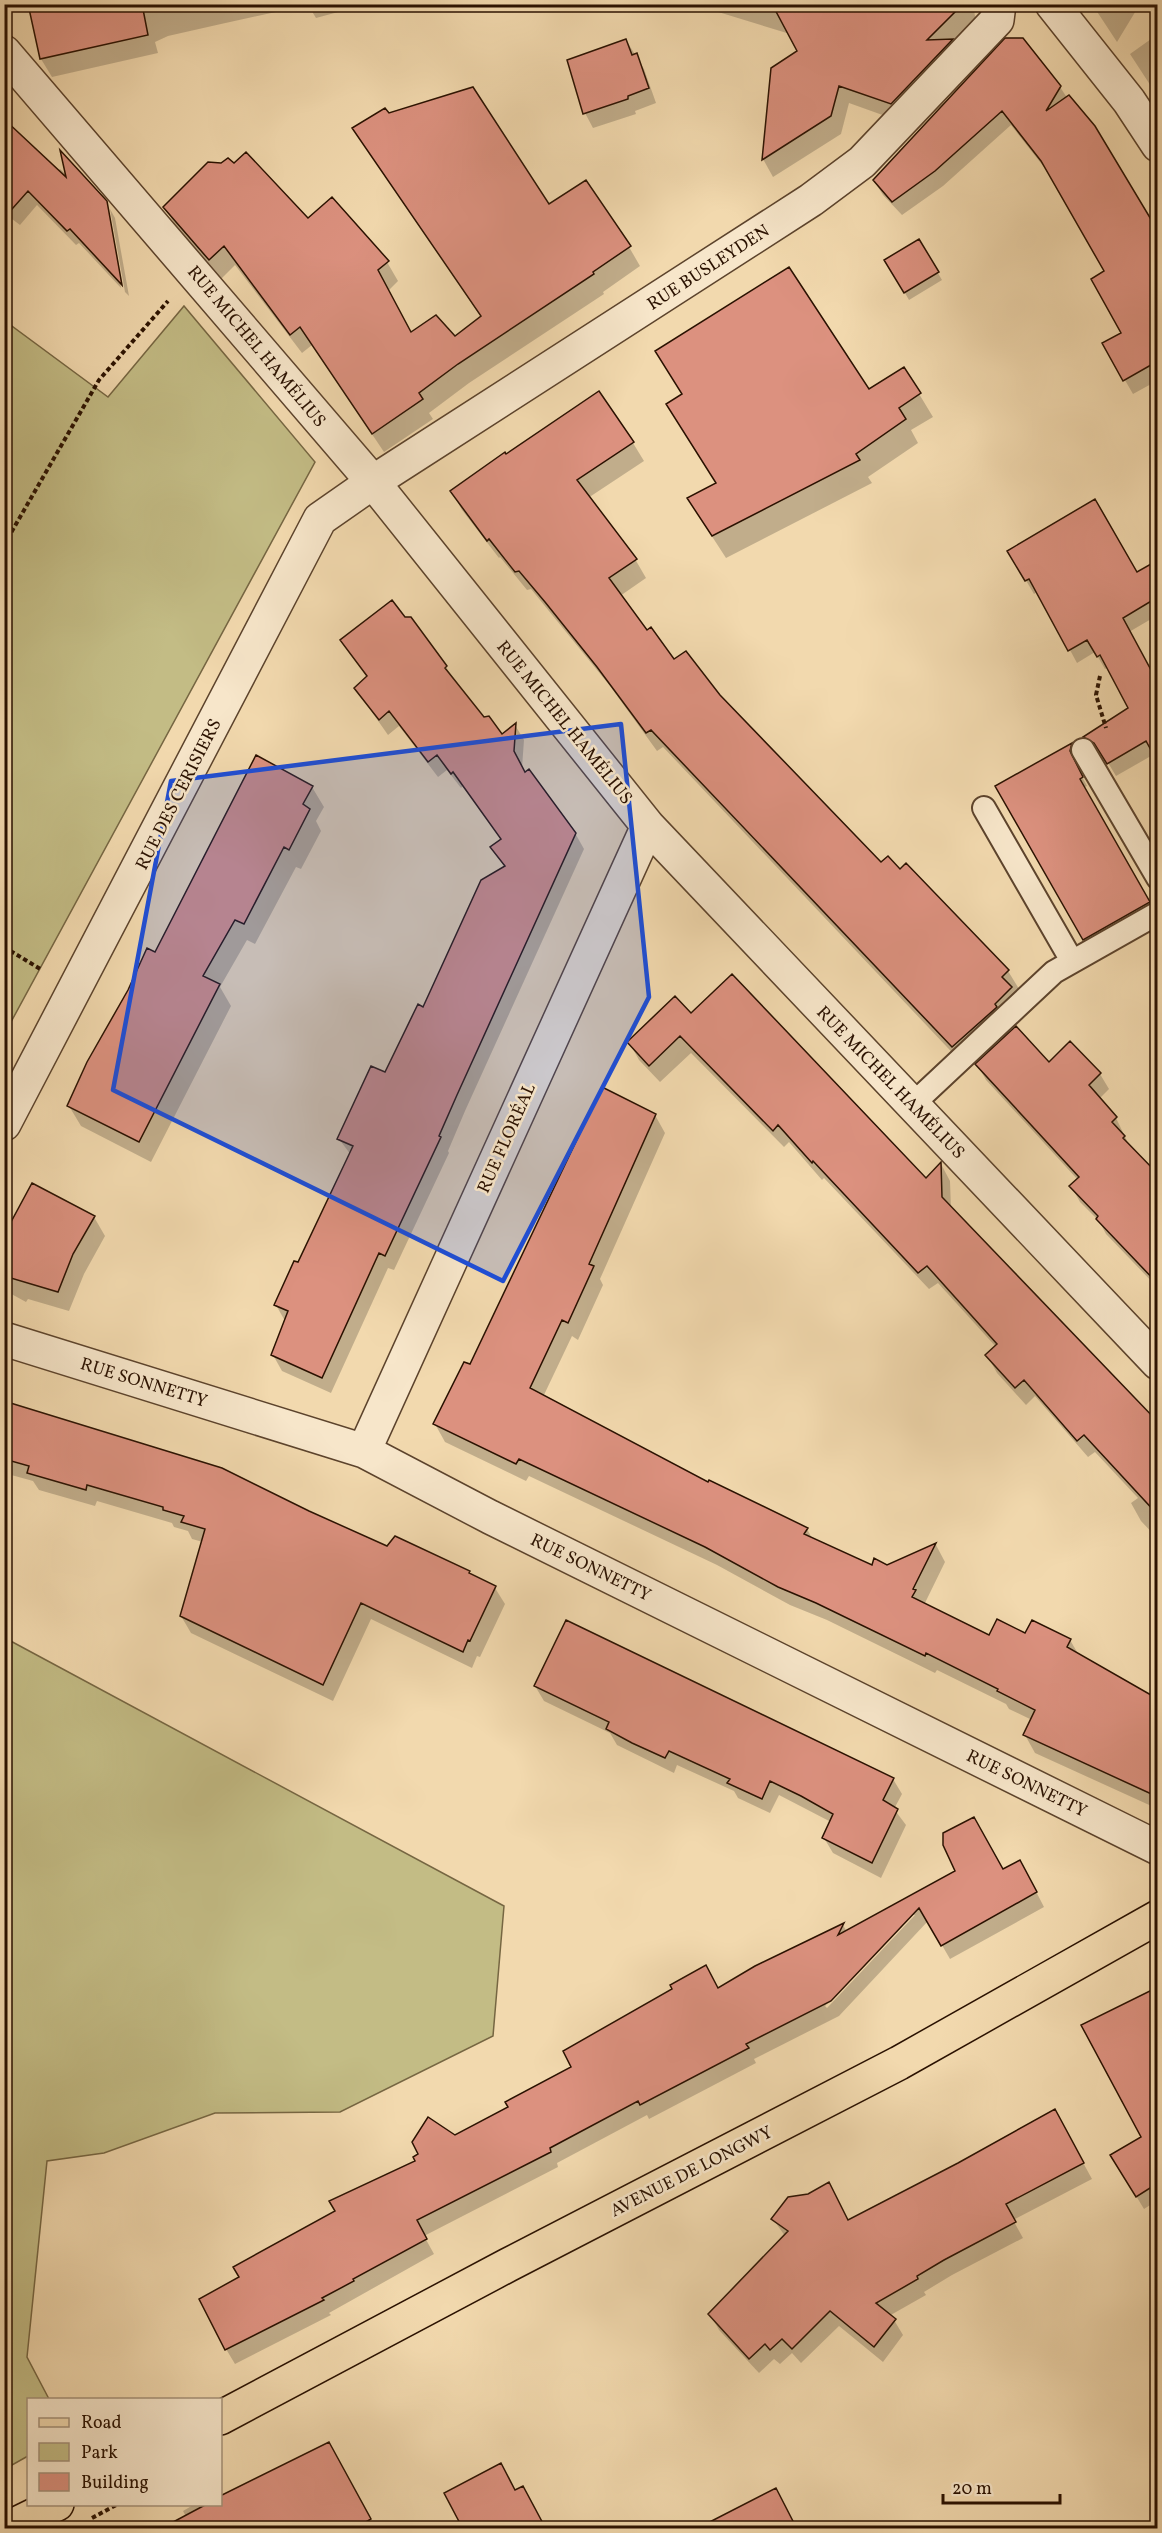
<svg xmlns="http://www.w3.org/2000/svg" width="1162" height="2533" font-family="Vollkorn,serif">
	<style>
		.green { fill: #c3bc85; stroke: #766642; stroke-width: 1.5 }
		.shadow { fill: #0003; fill-rule: evenodd }
		.building { fill: #dc917f; stroke: #2a1100; stroke-width: 1.5 }
		.lines { fill: none; stroke-linecap: round; stroke-linejoin: round }
		.lane-casing { stroke: #5c432c; stroke-width: 26 }
		.street-casing { stroke: #5c432c; stroke-width: 36 }
		.primary-casing { stroke: #2a1100; stroke-width: 36 }
		.path { stroke: #2a1100; stroke-width: 4; stroke-dasharray: 4.5 3; stroke-linecap: butt }
		.lane { stroke: #f7e6ca; stroke-width: 22 }
		.street { stroke: #f7e6ca; stroke-width: 33 }
		.primary { stroke: #f2d9ae; stroke-width: 33 }
		.marked { fill: #1d4ed8; fill-opacity: 0.2; stroke: #1d4ed8; stroke-width: 4.5; stroke-linejoin: round }
		.labels { text-anchor: middle; stroke-width: 5; stroke-linejoin: round; paint-order: stroke }
		.street-label { font-size: 18px; fill: #2a1100; stroke: #f7e6ca }
	</style>
	<rect width="100%" height="100%" fill="#f2d9ae"/>
	<filter id="stains"><feTurbulence type="fractalNoise" baseFrequency=".00333" numOctaves="4"/><feColorMatrix values="0 0 0 0 .2 0 0 0 0 .09 0 0 0 0 .02 0 0 0 .5 -.17"/></filter>
	<radialGradient id="worn" r=".72"><stop offset=".6" stop-color="#630" stop-opacity="0"/><stop offset="1" stop-color="#630" stop-opacity=".3"/></radialGradient>
	<path class="green" d="M184 306 315 462 5 1033V321L108 397Z
		M5 1638 504 1906 493 2036 340 2112 215 2113 104 2153 47 2161 27 2357 49 2399 28 2400V2456L5 2469Z"/>
	<path class="shadow" d="M29 4H368L316 18 308 5 221 24 168 36 155 42 158 53 52 77 41 59Z
		M369 4H385L372 10Z
		M711 4H973L979 40 902 122 849 103 841 134 773 177 763 159 772 69 799 52 790 34 715 11Z
		M1092 4H1140L1117 42Z
		M1158 34V97L1130 54Z
		M626 40 644 69 656 103 635 111 636 114 593 128 585 113 569 61Z
		M1060 87 1158 236V391L1153 383 1133 394 1104 344 1123 333 1106 271 1051 176 1011 125 943 186 902 215 883 195 874 181 932 120Z
		M388 115 549 207 629 247 640 266 603 292 604 294 469 383 429 413 433 419 384 452 312 345 302 353 235 265 221 279 176 227 165 207 308 220 387 262 398 281 388 291 411 334 455 338 481 317 354 129Z
		M4 121 58 171 60 169 67 175 63 155 106 202 121 288 79 243 76 245 37 205 20 225 4 213Z
		M110 209 115 218 129 296 125 292Z
		M919 241 942 280 909 300 886 260Z
		M904 369 933 417 911 430 918 443 868 477 872 483 726 558 702 521 717 484Z
		M633 443 644 461 588 498 635 559 646 578 620 596 647 632 673 661 719 696 881 864 899 871 1008 971 1019 989 964 1065 663 747 657 751 610 686 531 589 527 590 500 557 499 558 462 510 452 492 506 456Z
		M1009 552 1137 574 1158 562V615L1129 632 1158 685V767L1151 756 1116 776 1104 756 1092 750 1085 737 1130 709 1108 667 1105 669 1095 652 1077 663 1038 591 1034 594Z
		M405 618 410 619 483 718 502 736 515 725 524 740 522 768 525 773 575 833 584 849 465 1111 448 1151 449 1153 394 1270 388 1268 331 1393 282 1371 273 1355 285 1321 276 1305 299 1264 351 1155 339 1139 385 1074 505 868 492 847 502 840 463 786 461 788 447 770 438 777 399 726 388 735 355 688 368 678 342 640Z
		M1071 745 1075 752 1073 760 1087 786 1083 788 1153 910 1088 947 997 787Z
		M312 787 324 807 316 821 321 831 301 869 296 867 255 944 247 940 220 987 231 1006 151 1162 81 1126 69 1106Z
		M691 1015 926 1180 941 1164 950 1181 951 1209 1158 1425V1539L1141 1521 1131 1503 1138 1498 1095 1452 1088 1457 1035 1396 1026 1405 997 1373 987 1355 996 1347 938 1283 929 1289 824 1178 822 1180 789 1142 784 1147 691 1053 660 1082 639 1060 629 1042Z
		M977 1064H1049L1100 1074 1109 1089 1099 1099 1116 1118 1130 1147 1158 1176V1288L1106 1234 1099 1221 1080 1202 1071 1186 1078 1180 986 1080Z
		M655 1115 665 1133 600 1279 603 1285 578 1340 572 1336 543 1397 709 1484 807 1529 813 1540 873 1567 887 1566 936 1545 945 1562 924 1605 990 1636 1026 1635 1070 1640 1080 1657 1152 1698 1158 1688V1809L1035 1753 1025 1735 1032 1720 1009 1709 1006 1704 937 1670 935 1673 827 1620 790 1605 717 1565 529 1476 526 1481 445 1442 435 1424 471 1366Z
		M94 1217 105 1236 84 1274 69 1311 28 1299 26 1302 4 1290V1238Z
		M4 1402 308 1513 388 1548 469 1572 471 1576 495 1588 505 1604 480 1657 477 1656 472 1668 371 1619 333 1701 191 1633 181 1616 203 1542 192 1539 188 1531 174 1527 172 1523 97 1501 95 1506 39 1490 33 1481 4 1473Z
		M535 1686 893 1779 902 1794 894 1809 906 1825 881 1878 833 1853 824 1838 831 1822 779 1795 770 1813 738 1798 734 1791 677 1765 674 1773 617 1745 610 1733 544 1701Z
		M1002 1871 1028 1876 1044 1907 950 1959 928 1921 839 2016 754 2059 756 2063 649 2119 647 2115 557 2163 558 2167 424 2236 434 2254 329 2313 331 2315 235 2364 226 2349 241 2278 337 2212 455 2137 718 1989 843 1925 847 1932ZM910 1915H915L827 2008 825 2006Z
		M1063 2126 1092 2179 1013 2220 1023 2238 952 2275 924 2292 926 2295 889 2316 894 2320 903 2335 883 2362 839 2326 801 2363 792 2353 780 2364 774 2359 759 2373 719 2330 710 2314 785 2236 773 2219 848 2222Z
		M1158 2130V2200L1144 2209 1119 2168Z
		M340 2463 371 2524 363 2528H192L183 2511 195 2504H220Z"/>
	<path class="building" d="M28 4H142L148 35 40 59Z
		M772 4H891L905 10 907 4H963L927 40 953 39 891 104 839 86 831 116 762 160 771 68 797 51Z
		M1005 38H1023L1061 86 1046 111 1069 95 1095 126 1158 231V361L1123 381 1102 343 1121 333 1091 279 1104 271 1041 161 1002 111 935 171 892 202 873 180Z
		M626 39 632 55 637 53 649 88 628 96V99L583 114 567 60Z
		M473 87 549 204 586 180 631 246 593 272 594 274 458 364 419 393 423 399 372 434 300 327 290 335 224 246 209 260 163 207 208 162 221 163 228 158 234 163 246 152 308 218 332 197 389 261 378 270 411 332 436 315 455 336 481 316 352 128 385 108 389 113Z
		M4 119 66 177 60 150 107 201 122 285 70 229 67 231 28 191 4 218Z
		M919 239 939 272 904 293 884 260Z
		M789 267 869 389 904 367 921 393 899 408 906 419 856 454 860 460 712 536 687 498 716 483 666 404 682 394 655 351Z
		M599 391 634 442 577 480 637 559 609 578 647 630 651 627 674 659 686 651 720 695 881 862 888 856 900 869 906 863 1009 970 1002 977 1012 987 995 1004 997 1007 952 1047 651 730 646 733 597 667 545 602 519 571 515 572 489 539 487 541 450 491 505 452 506 454Z
		M1095 499 1137 572 1158 560V597L1123 618 1158 683V763L1146 741 1107 764 1094 743 1083 737 1128 708 1100 655 1097 657 1087 640 1068 651 1029 579 1025 581 1007 551Z
		M392 600 405 617H411L447 666 445 668 484 717 489 716 502 734 516 723 514 751 525 772 529 769 576 833 457 1095 439 1136 441 1137 385 1256 379 1253 322 1378 271 1355 288 1311 274 1305 294 1261 298 1262 353 1146 337 1139 371 1066 385 1072 418 1004 423 1007 481 880 505 866 490 847 501 839 453 772 451 774 437 755 428 762 389 711 379 720 354 688 367 676 340 640Z
		M1072 743 1070 751 1083 777 1080 779 1150 902 1083 940 995 786Z
		M256 755 313 786 303 804 310 809 289 850 284 847 244 924 235 920 203 976 220 984 139 1142 67 1106 87 1062 128 990 147 948 155 952Z
		M732 974 926 1178 941 1162 942 1197 1158 1422V1515L1084 1435 1077 1441 1024 1380 1015 1388 985 1355 997 1344 927 1266 918 1273 813 1161 812 1163 778 1125 773 1131 680 1036 649 1066 627 1042 675 996 691 1013Z
		M1016 1026 1049 1062 1070 1041 1101 1073 1089 1085 1117 1117 1112 1122 1125 1136 1123 1138 1158 1174V1284L1096 1219 1098 1216 1069 1186 1079 1177 975 1064Z
		M602 1087 656 1114 589 1264 594 1266 568 1323 562 1320 530 1388 708 1482 709 1480 808 1528 804 1534 872 1565 874 1558 887 1565 936 1543 913 1589 916 1590 912 1597 989 1635 997 1619 1025 1633 1032 1620 1071 1639 1067 1647 1158 1699V1797L1023 1735 1035 1710 997 1691 998 1689 926 1653 925 1656 816 1603 778 1587 705 1547 519 1459 516 1464 433 1424 464 1362 470 1364Z
		M32 1183 95 1216 73 1254 58 1292 4 1276V1235Z
		M4 1401 222 1468 309 1511 387 1546 395 1536 470 1571 469 1573 496 1586 470 1641 468 1640 463 1652 361 1603 323 1685 180 1616 205 1529 181 1522 184 1516 163 1510V1507L87 1485 86 1490 27 1473 29 1466 4 1459Z
		M566 1620 894 1778 883 1800 898 1809 872 1863 822 1838 833 1814 801 1796 770 1781 762 1799 727 1783 730 1779 669 1751 665 1758 632 1743 606 1729 609 1722 534 1686Z
		M974 1817 1003 1869 1020 1860 1037 1892 941 1946 919 1908 831 2001 746 2044 749 2048 640 2105 638 2101 550 2148 551 2152 417 2220 427 2239 353 2279 354 2281 322 2298 324 2300 225 2350 199 2299 239 2277 233 2267 335 2211 329 2201 415 2161 413 2157 418 2154 412 2142 428 2117 455 2135 508 2107 505 2102 571 2067 563 2051 672 1989 670 1985 706 1965 718 1988 755 1966 844 1923 838 1935 955 1871 943 1845V1833Z
		M1158 1987V2183L1136 2197 1110 2155 1141 2137 1081 2025Z
		M1055 2109 1084 2163 1006 2204 1016 2222 944 2260 917 2276 918 2279 876 2303 896 2319 874 2347 830 2311 792 2349 782 2339 770 2350 765 2344 749 2359 708 2314 788 2231 771 2219 788 2197 808 2194 829 2182 848 2220 958 2163Z
		M329 2442 371 2519 354 2529H160L205 2505H220V2496Z
		M501 2463 515 2490 523 2486 546 2529H463L444 2493Z
		M776 2488 797 2529H696Z"/>
	<g class="lines">
		<g class="lane-casing">
			<path id="lane" d="M1083 750 1158 878
				M984 808 1072 961
				M912 1105 1054 972 1158 913"/>
		</g>
		<g class="street-casing">
			<path id="street" d="M1052 4 1129 101 1158 145
				M4 52 373 482 648 826 1158 1363
				M4 1124 320 519 373 482 811 200 862 162 997 20 999 4
				M4 1339 364 1451 490 1517 1158 1848
				M364 1451 648 826"/>
		</g>
		<g class="primary-casing">
			<path id="primary" d="M220 2418 508 2265 899 2063 1158 1917
				M8 2528 57 2504"/>
		</g>
		<path class="path" d="M4 545 99 380 168 301
			M1100 676 1096 695 1106 728
			M4 947 42 970
			M92 2518 118 2504"/>
		<use href="#lane" class="lane"/>
		<use href="#street" class="street"/>
		<use href="#primary" class="primary"/>
	</g>
	<path class="marked" d="M621 724 649 997 503 1281 113 1090 171 781Z"/>
	<g class="labels">
		<g class="street-label">
			<text transform="translate(708 267) rotate(-33)" y="6">RUE BUSLEYDEN</text>
			<text transform="translate(257 346) rotate(50)" y="6">RUE MICHEL HAMÉLIUS</text>
			<text transform="translate(565 722) rotate(51)" y="6">RUE MICHEL HAMÉLIUS</text>
			<text transform="translate(178 794) rotate(-63)" y="6">RUE DES CERISIERS</text>
			<text transform="translate(891 1082) rotate(46)" y="6">RUE MICHEL HAMÉLIUS</text>
			<text transform="translate(506 1138) rotate(-66)" y="6">RUE FLORÉAL</text>
			<text transform="translate(144 1382) rotate(17)" y="6">RUE SONNETTY</text>
			<text transform="translate(591 1567) rotate(26)" y="6">RUE SONNETTY</text>
			<text transform="translate(1027 1783) rotate(26)" y="6">RUE SONNETTY</text>
			<text transform="translate(691 2171) rotate(-27)" y="6">AVENUE DE LONGWY</text>
		</g>
	</g>
	<rect width="1162" height="2533" fill="none" stroke="#f2d9ae" stroke-width="24"/>
	<rect x="6" y="6" width="1150" height="2521" fill="none" stroke="#2a1100" stroke-width="3"/>
	<rect x="12" y="12" width="1138" height="2509" fill="none" stroke="#2a1100" stroke-width="1.5"/>
	<rect x="27" y="2398" width="195" height="108" fill="#f7e6ca" stroke="#a59179" stroke-width="1.5"/>
	<rect x="39" y="2418" width="30" height="9" fill="#f2d9ae" stroke="#a59179" stroke-width="1.5"/>
	<text x="81" y="2428" font-size="18" fill="#2a1100">Road</text>
	<rect x="39" y="2443" width="30" height="18" fill="#c3bc85" stroke="#a59179" stroke-width="1.5"/>
	<text x="81" y="2458" font-size="18" fill="#2a1100">Park</text>
	<rect x="39" y="2473" width="30" height="18" fill="#dc917f" stroke="#a59179" stroke-width="1.5"/>
	<text x="81" y="2488" font-size="18" fill="#2a1100">Building</text>
	<path d="M943 2494v9h117v-9" fill="none" stroke="#2a1100" stroke-width="3"/>
	<text x="952" y="2494" font-size="18" fill="#2a1100" stroke="#f7e6ca" stroke-width="4.5" paint-order="stroke">20 m</text>
	<rect width="100%" height="100%" filter="url(#stains)"/>
	<rect width="100%" height="100%" fill="url(#worn)"/>
</svg>
